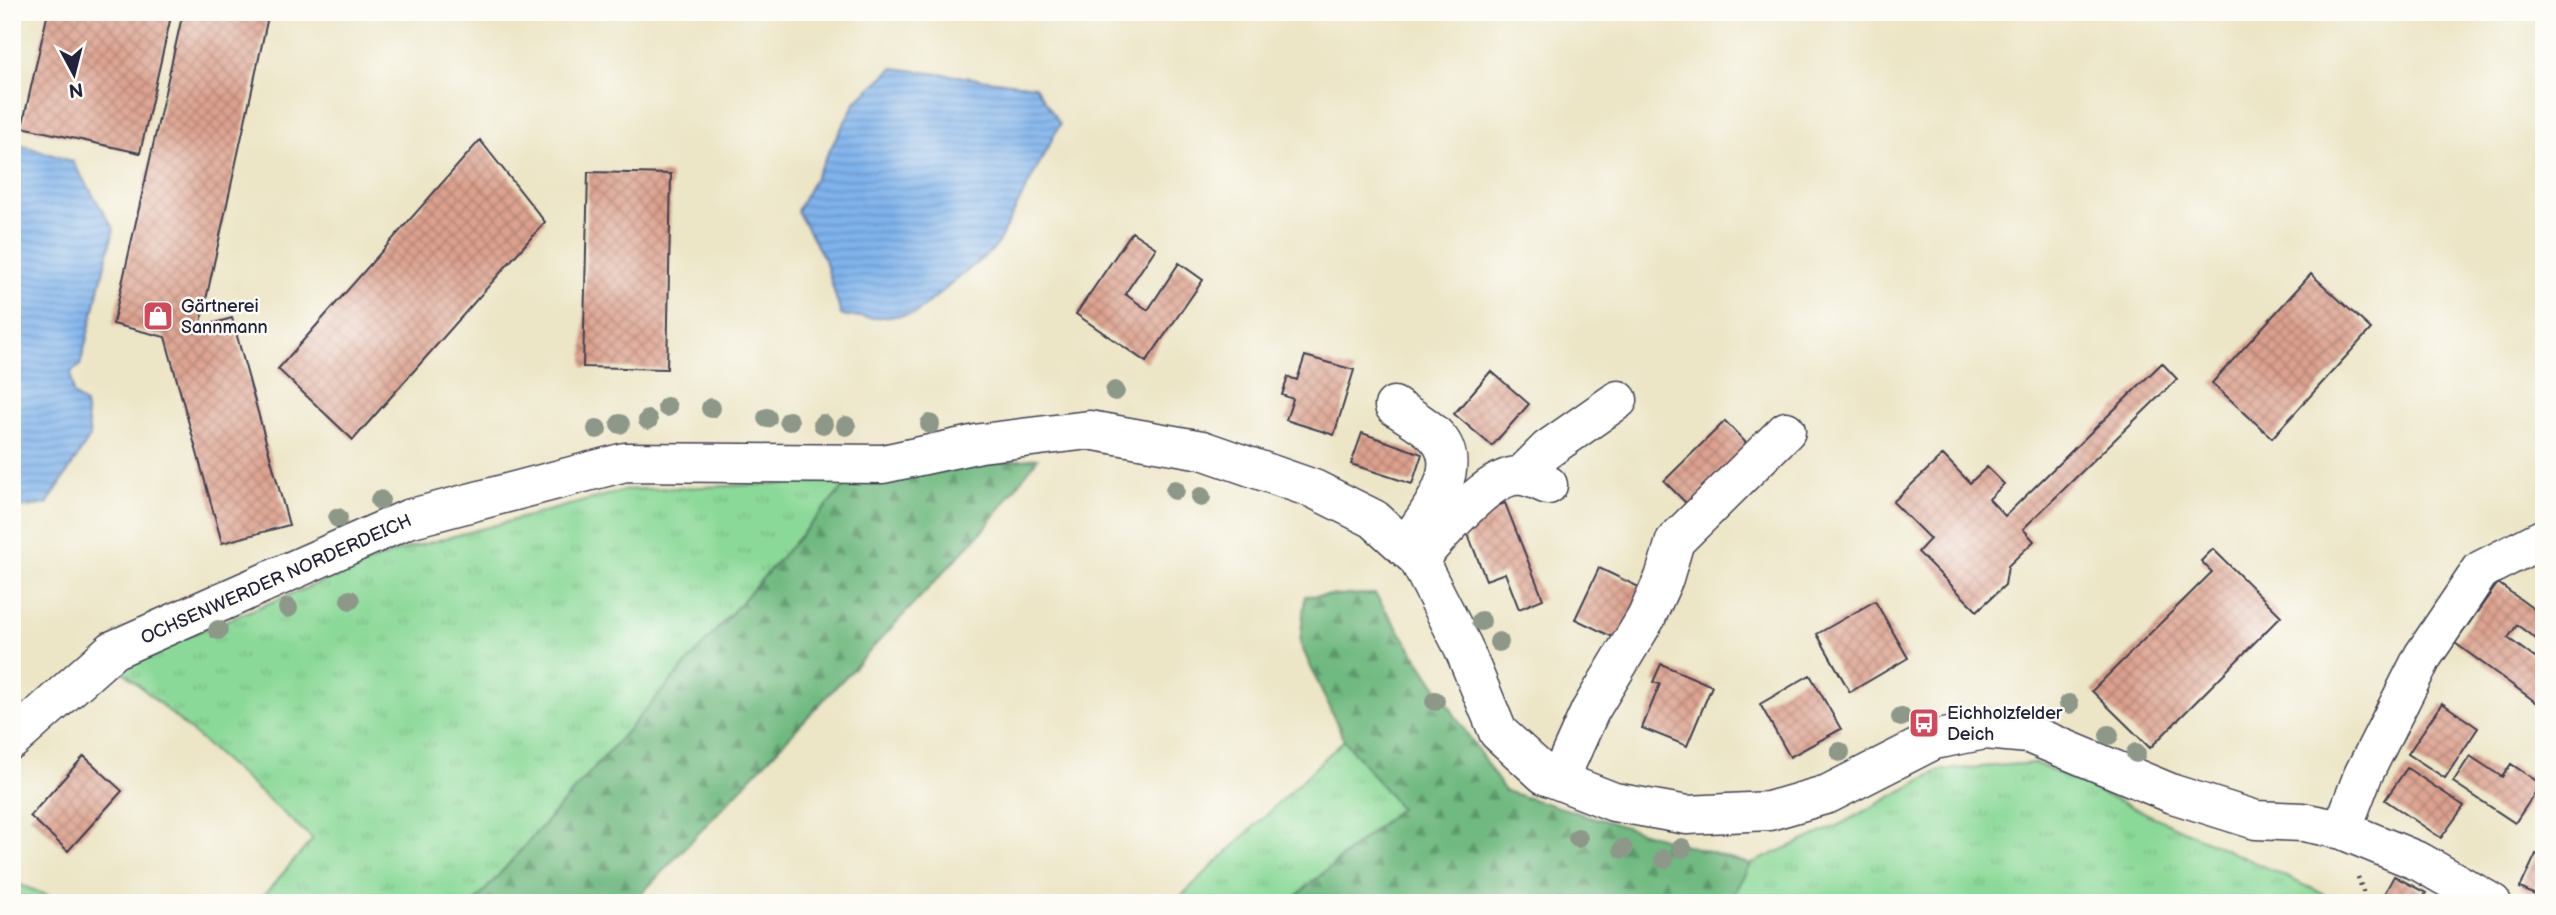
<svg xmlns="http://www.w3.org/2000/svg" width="2556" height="915" font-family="'Balsamiq Sans',sans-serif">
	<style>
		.grass { fill: url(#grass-tufts); stroke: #567e6a; stroke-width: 2 }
		.forest { fill: url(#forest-firs); stroke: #496e5e; stroke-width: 2 }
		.water { fill: url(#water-rules); stroke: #506a94; stroke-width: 2 }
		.building { fill: url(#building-cross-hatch) }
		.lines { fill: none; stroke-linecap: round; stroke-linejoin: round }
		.minor-casing { stroke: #403f50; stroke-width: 41 }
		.path { stroke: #403f50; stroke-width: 4.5; stroke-dasharray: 2 5; stroke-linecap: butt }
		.minor { stroke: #fff; stroke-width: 38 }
		.tree { fill: #8e9889 }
		.labels { text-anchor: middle; stroke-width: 5; stroke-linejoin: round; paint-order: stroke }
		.poi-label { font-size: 18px; fill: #22223b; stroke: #fdfcf7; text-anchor: start }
		.street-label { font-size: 18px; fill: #22223b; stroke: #fdfcf7 }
	</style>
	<defs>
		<pattern id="grass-tufts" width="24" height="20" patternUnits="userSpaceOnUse" patternTransform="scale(1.75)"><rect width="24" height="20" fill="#8bd998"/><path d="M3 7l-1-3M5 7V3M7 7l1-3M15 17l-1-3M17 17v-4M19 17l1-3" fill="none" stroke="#78ba84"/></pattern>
		<pattern id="forest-firs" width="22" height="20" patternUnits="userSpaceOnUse" patternTransform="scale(1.75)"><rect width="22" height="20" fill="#70b980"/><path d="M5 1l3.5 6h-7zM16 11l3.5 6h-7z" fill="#5c966a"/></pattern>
		<pattern id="water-rules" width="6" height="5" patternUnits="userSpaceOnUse" patternTransform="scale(1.75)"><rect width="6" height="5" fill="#7fb3ec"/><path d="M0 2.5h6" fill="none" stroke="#6891c0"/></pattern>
		<pattern id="building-cross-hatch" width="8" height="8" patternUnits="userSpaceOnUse" patternTransform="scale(1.75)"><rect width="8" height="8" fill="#dda18e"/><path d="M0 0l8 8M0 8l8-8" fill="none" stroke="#b38375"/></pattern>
	</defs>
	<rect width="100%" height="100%" fill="#fdfcf7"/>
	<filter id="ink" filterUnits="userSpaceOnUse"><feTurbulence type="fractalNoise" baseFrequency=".0143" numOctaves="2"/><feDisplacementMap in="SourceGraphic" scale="14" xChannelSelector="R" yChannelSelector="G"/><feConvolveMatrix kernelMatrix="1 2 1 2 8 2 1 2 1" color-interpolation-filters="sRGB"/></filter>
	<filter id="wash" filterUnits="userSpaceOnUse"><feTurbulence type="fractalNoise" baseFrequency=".00686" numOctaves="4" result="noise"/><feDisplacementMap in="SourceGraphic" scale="28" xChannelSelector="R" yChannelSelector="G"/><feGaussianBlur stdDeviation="1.57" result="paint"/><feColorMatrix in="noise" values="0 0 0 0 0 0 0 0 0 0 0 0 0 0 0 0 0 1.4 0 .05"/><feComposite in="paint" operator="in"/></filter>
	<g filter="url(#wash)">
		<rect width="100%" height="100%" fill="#ece5c6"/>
		<path class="grass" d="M849 481 474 903H257L313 839 116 665 398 551 626 490Z
			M1344 740 1400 808 1288 903H1174Z
			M2035 763 2344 903H1730L1750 864 1839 825 1940 770Z
			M12 882 68 903H12Z"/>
		<path class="forest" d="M1038 458 986 527 633 903H474L849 481Z
			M1375 594 1505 791 1750 864 1730 903H1288L1400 808 1344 740 1300 643 1305 596Z"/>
		<path class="water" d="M893 68 1035 86 1060 124 995 248 915 314 873 318 841 315 825 260 797 211 856 101Z
			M12 142 72 161 114 229 80 366 71 372 73 394 85 404 90 437 47 504 12 509Z"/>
		<g id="blocks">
			<path class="building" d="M48 12H172L140 153 22 127Z
				M183 12H269L200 327 232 318 289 525 222 543 165 337 113 324Z
				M480 140 545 222 353 440 278 369Z
				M588 172 671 174 667 369 583 367Z
				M1132 232 1156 248 1125 294 1148 310 1179 263 1203 280 1146 362 1076 314Z
				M2311 274 2371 329 2272 438 2212 383Z
				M1305 356 1354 370 1334 435 1286 420 1293 399 1282 395 1288 377 1297 380Z
				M2162 363 2177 379 2023 529 2034 541 2008 566 2005 585 1977 611 1918 552 1930 539 1893 502 1943 455 1970 483 1987 467 2004 484 1989 499 2005 516Z
				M1491 371 1529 404 1492 446 1454 414Z
				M1725 421 1750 447 1690 507 1664 481Z
				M1362 433 1422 454 1412 484 1351 464Z
				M1505 503 1543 599 1519 609 1505 573 1486 580 1462 519Z
				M2213 549 2281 616 2150 748 2092 691 2212 572 2201 561Z
				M1599 568 1643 589 1619 640 1575 619Z
				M2498 583 2535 610 2537 608 2544 613V645L2517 625 2508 638 2535 658 2538 654 2544 658V708L2455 643Z
				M1875 601 1908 658 1850 692 1817 634Z
				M1661 664 1712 686 1687 746 1642 728 1660 684 1653 682Z
				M1810 675 1841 729 1790 757 1760 704Z
				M2442 703 2478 728 2445 778 2408 754Z
				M84 756 122 791 68 851 30 816Z
				M2470 756 2502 777 2511 764 2541 784 2515 823 2453 782Z
				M2407 768 2464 806 2441 838 2385 800Z
				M2536 854 2544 858V899L2520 888Z
				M2394 876 2426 893 2420 903H2391L2382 898Z"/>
		</g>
	</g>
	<g filter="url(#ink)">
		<use href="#blocks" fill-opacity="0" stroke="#403f50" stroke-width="2"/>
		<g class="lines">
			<g class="minor-casing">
				<path id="minor" d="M1394 406C1407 415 1424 424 1435 435 1469 468 1424 519 1405 547
					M1522 475 1548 449 1618 400
					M1422 555C1443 533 1490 472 1522 476 1531 477 1540 482 1548 485
					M12 740 113 650 408 519 625 462 883 464 981 443 1089 430 1202 450 1314 489 1374 519 1418 559 1463 647 1498 732 1545 775 1614 802 1687 815 1769 811 1828 794 1934 740 1985 730 2029 734 2173 794 2256 820 2303 822 2342 830 2420 862 2492 903
					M1559 780 1590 711 1646 618 1664 578 1675 541 1786 431
					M2342 830 2363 775 2423 656 2481 570 2544 538"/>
			</g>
			<path class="path" d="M2358 877 2367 903"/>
			<use href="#minor" class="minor"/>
		</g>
		<g class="tree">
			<circle cx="1115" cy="391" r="10"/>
			<circle cx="667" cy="407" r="10"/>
			<circle cx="711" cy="408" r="10"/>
			<circle cx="767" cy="418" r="10"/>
			<circle cx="648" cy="420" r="10"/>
			<circle cx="789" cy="421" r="10"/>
			<circle cx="620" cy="424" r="10"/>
			<circle cx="823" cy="424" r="10"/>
			<circle cx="930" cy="424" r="10"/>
			<circle cx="846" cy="426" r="10"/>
			<circle cx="597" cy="429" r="10"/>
			<circle cx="1175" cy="490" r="10"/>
			<circle cx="1201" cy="497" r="10"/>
			<circle cx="380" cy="500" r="10"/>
			<circle cx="338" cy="518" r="10"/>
			<circle cx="350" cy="600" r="10"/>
			<circle cx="288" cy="608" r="10"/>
			<circle cx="1481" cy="621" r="10"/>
			<circle cx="218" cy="630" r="10"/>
			<circle cx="1499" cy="642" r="10"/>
			<circle cx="1435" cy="701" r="10"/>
			<circle cx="2069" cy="704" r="10"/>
			<circle cx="1901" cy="717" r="10"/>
			<circle cx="2109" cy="735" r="10"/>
			<circle cx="1840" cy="752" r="10"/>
			<circle cx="2136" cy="753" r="10"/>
			<circle cx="1578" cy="838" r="10"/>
			<circle cx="1682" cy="848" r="10"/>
			<circle cx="1623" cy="849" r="10"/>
			<circle cx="1664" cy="859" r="10"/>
		</g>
	</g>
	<defs>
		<g id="shop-square" transform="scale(1.575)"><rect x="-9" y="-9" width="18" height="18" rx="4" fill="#d1495b" stroke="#fdfcf7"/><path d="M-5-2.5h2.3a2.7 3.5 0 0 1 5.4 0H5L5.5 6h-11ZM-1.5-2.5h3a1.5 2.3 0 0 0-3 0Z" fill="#fff"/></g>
		<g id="bus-square" transform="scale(1.575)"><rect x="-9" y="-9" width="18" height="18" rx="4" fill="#d1495b" stroke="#fdfcf7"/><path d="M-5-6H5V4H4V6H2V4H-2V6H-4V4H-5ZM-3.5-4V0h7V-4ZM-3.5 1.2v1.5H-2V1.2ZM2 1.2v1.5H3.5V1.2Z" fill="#fff"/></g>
	</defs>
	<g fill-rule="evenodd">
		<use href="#shop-square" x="158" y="316"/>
		<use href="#bus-square" x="1924" y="723"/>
	</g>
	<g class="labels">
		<g class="poi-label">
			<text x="181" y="312">Gärtnerei<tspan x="181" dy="21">Sannmann</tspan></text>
			<text x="1947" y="719">Eichholzfelder<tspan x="1947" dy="21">Deich</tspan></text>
		</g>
		<g class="street-label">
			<text transform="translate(276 579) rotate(-24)" y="6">OCHSENWERDER NORDERDEICH</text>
		</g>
	</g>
	<rect width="2556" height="915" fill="none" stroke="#fdfcf7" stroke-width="42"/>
	<g transform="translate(74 74) rotate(173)" stroke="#fdfcf7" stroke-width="5" paint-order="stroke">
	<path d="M0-5L12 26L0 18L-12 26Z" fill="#22223b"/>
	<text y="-10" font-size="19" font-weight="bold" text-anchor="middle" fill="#22223b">N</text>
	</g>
</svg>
